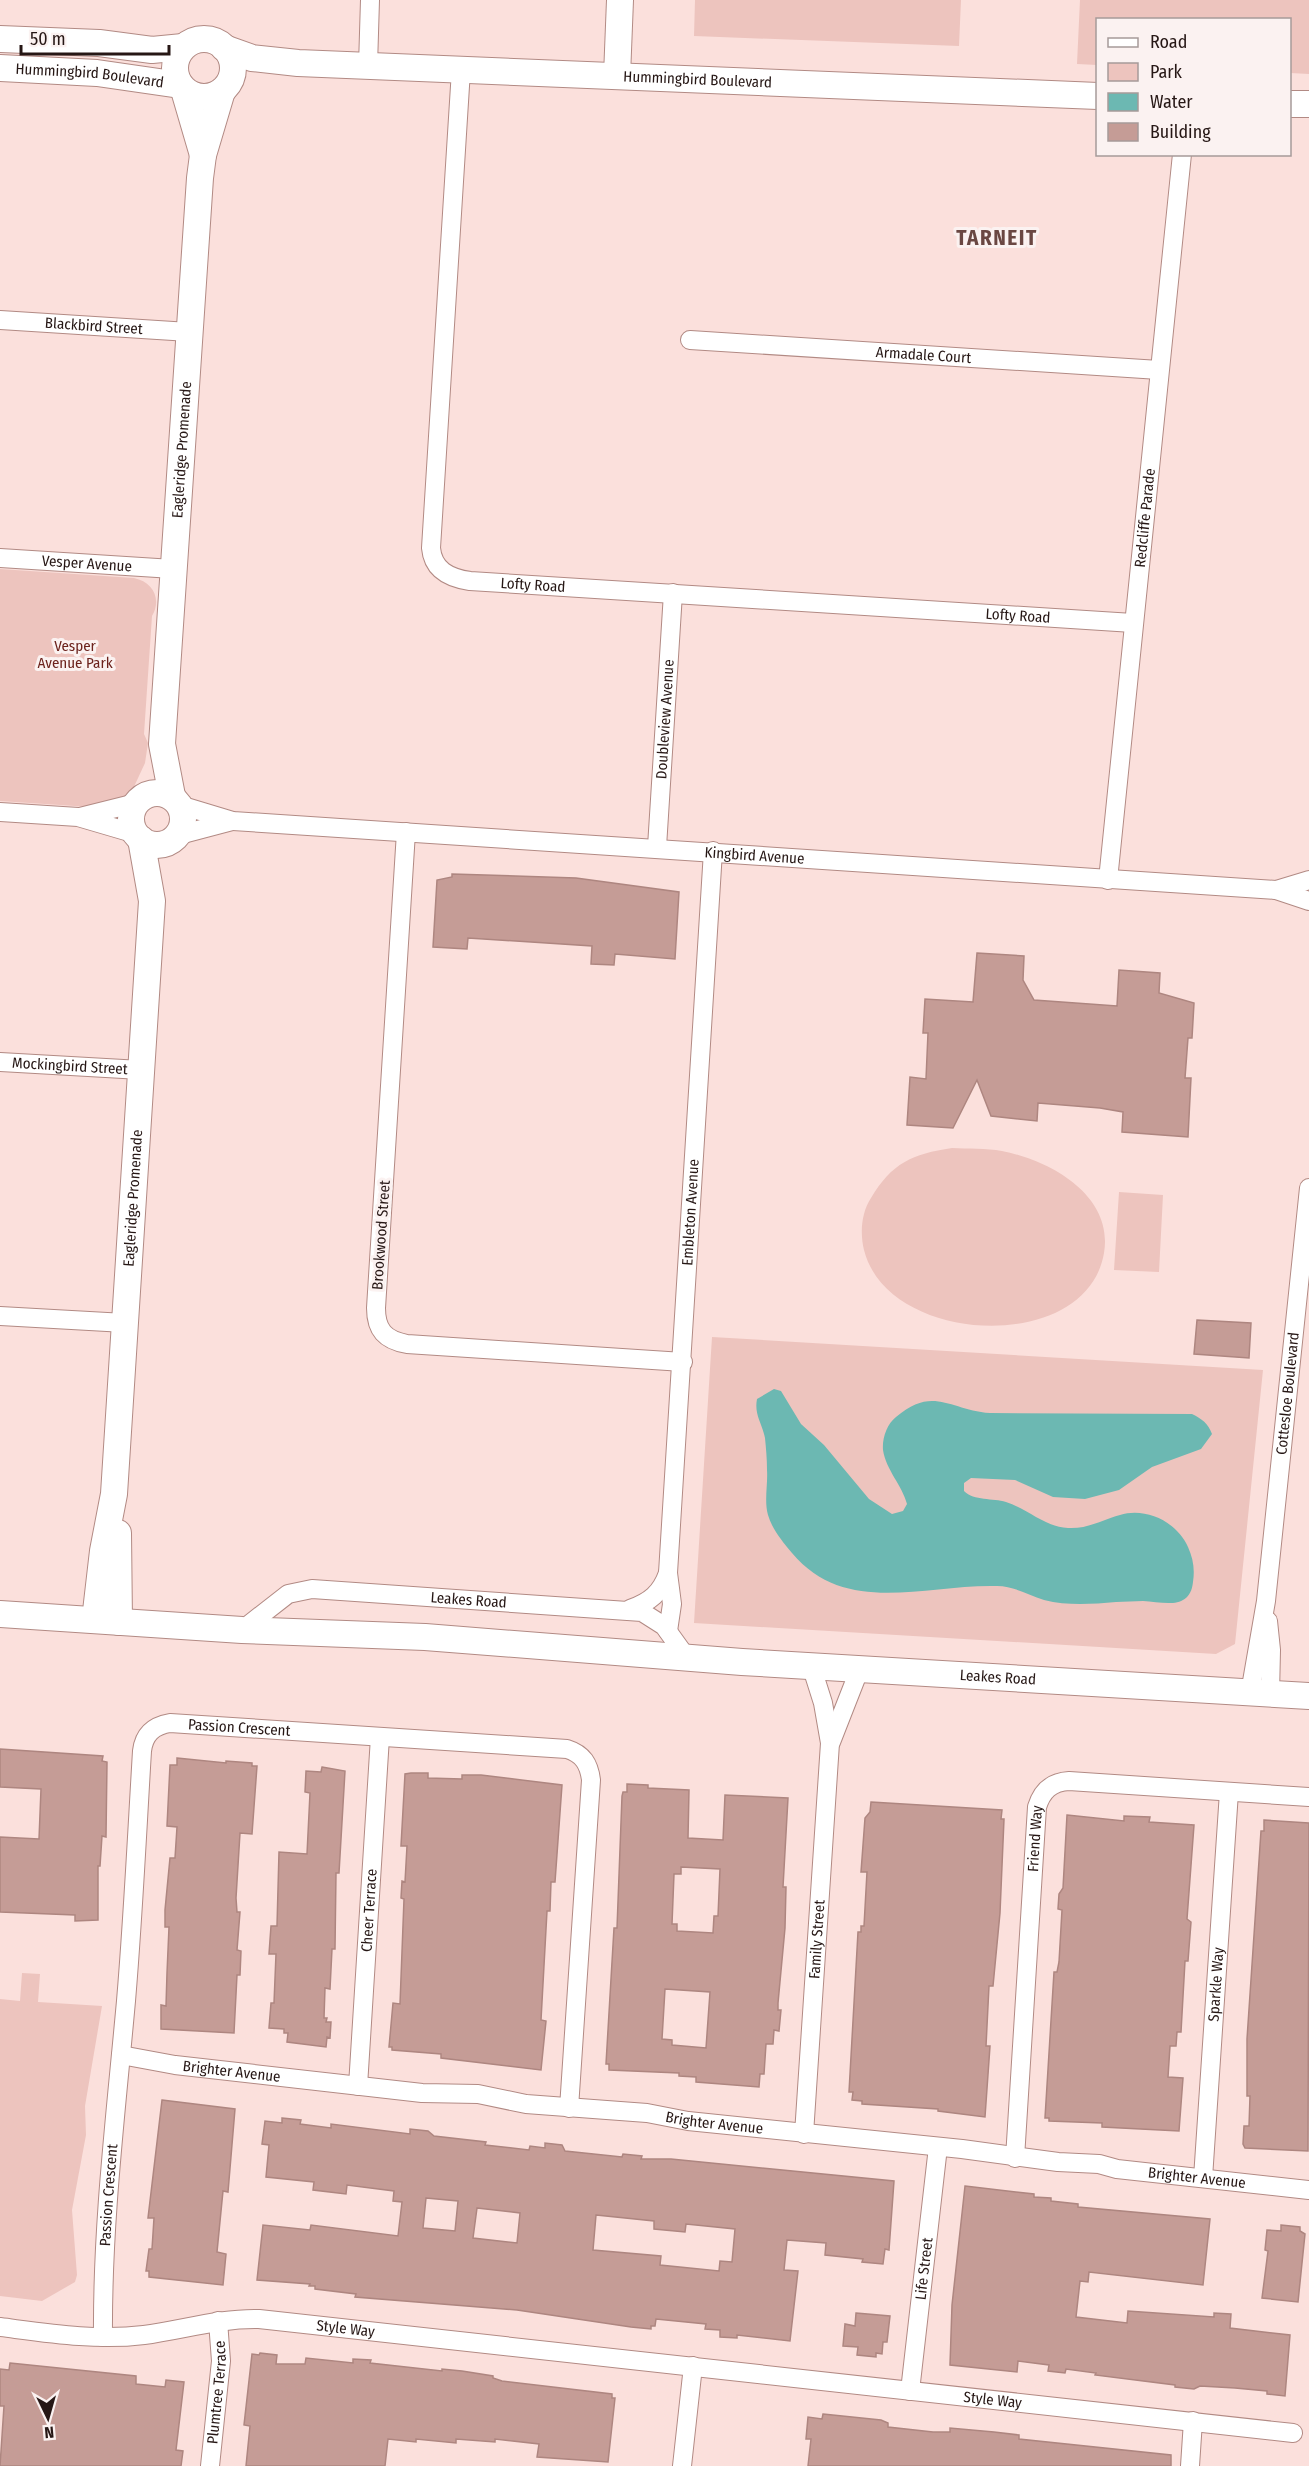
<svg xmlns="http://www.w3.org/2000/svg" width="1309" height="2466" font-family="'Fira Sans Condensed',sans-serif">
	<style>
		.green { fill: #edc4be }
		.water { fill: #6cb8b2 }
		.building { fill: #c59c96; stroke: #ae8680; stroke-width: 1.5; fill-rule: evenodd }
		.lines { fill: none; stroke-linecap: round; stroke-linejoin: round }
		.street-casing { stroke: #b28a84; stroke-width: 20 }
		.secondary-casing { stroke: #b28a84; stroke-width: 28 }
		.street { stroke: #fff; stroke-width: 18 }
		.secondary { stroke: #fff; stroke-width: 26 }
		.labels { text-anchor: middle; stroke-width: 6; stroke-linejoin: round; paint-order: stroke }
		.street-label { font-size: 15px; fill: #261715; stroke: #fbf2f1 }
		.park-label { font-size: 15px; fill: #6c221c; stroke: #fbf2f1 }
		.district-label { font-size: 21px; font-weight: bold; letter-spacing: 1.5px; fill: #6a4742; stroke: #fbf2f1 }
	</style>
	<rect width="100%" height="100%" fill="#fbe0dc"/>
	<path class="green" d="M695 0H961L959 46 694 36Z
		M1080 0H1309V74L1290 73V20H1098L1097 65 1077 64Z
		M0 569 134 578C153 582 162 599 152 616L144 734 148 743 145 763 132 791 123 799 90 807 0 801Z
		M952 1148C968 1149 986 1148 1002 1151 1049 1160 1114 1195 1104 1253 1087 1355 888 1346 864 1250 860 1234 861 1213 871 1198 892 1163 912 1154 952 1148Z
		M1119 1192 1163 1195 1159 1272 1114 1270Z
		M712 1337 1263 1370 1235 1644 1216 1654 694 1623Z
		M22 1973 40 1974 38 2002 102 2006 85 2106 86 2135 72 2210 77 2275 75 2282 42 2301 0 2296V1999L20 2001Z"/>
	<path class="water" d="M774 1389 781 1391 801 1424 824 1445 869 1499 892 1514 903 1511 907 1504C902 1485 886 1470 883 1450 882 1438 887 1424 896 1417 933 1385 950 1410 990 1413L1192 1414C1202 1419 1208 1423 1212 1434L1201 1449 1152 1467 1119 1490 1085 1499 1053 1497 1015 1480 971 1478 964 1483V1491C974 1501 993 1498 1006 1502 1028 1509 1045 1527 1068 1528 1089 1529 1101 1520 1120 1515 1146 1507 1177 1522 1188 1547 1193 1558 1195 1569 1193 1582 1190 1611 1163 1602 1143 1601 1134 1601 1125 1602 1116 1602 1092 1604 1068 1606 1044 1600 1028 1595 1014 1586 997 1586 924 1584 846 1617 792 1553 782 1541 772 1529 768 1515 764 1501 768 1484 767 1470 767 1459 766 1448 765 1438 762 1423 754 1415 757 1399Z"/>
	<path class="building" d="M452 874 576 878 679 892 675 959 615 954 614 965 591 964 592 946 468 938 467 949 433 947 437 880 452 877Z
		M977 953 1024 956 1023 980 1034 1000 1117 1006 1119 970 1160 973 1159 993 1194 1003 1192 1038H1188L1185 1078H1191L1188 1137 1122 1132 1123 1112 1100 1108 1038 1103 1037 1121 991 1116 977 1080 953 1128 907 1125 910 1077 926 1079 928 1033H923L925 999 973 1002Z
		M1197 1320 1251 1323 1249 1358 1194 1354Z
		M0 1749 103 1756 102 1761 107 1762 106 1837 102 1836 100 1866H98V1920L75 1921V1915L0 1912V1837L39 1839 41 1789 0 1787Z
		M177 1758 226 1763V1761L252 1763V1766H257L252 1834 240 1833 236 1898 237 1912H240L237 1950 241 1951 240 1975H237L234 2033 161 2029V2005L166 2006 167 1973 169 1927H165V1910L170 1858H175L177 1827 167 1826 170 1765H177Z
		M322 1767 345 1771 339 1873H336L335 1949H332L330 1989 325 1988 324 2018H327L326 2022H331L330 2038 327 2037 326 2047 287 2042 288 2033H284V2029L269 2028 271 2003H274L276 1954H269L271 1926H277L279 1852 307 1854 310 1793 305 1792 306 1771 321 1772Z
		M411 1773H428V1778L462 1779V1775H481L562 1785 555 1882H551L550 1911H547L541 2020 546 2021 541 2070 441 2058V2054L392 2050V2047H389L393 2003 400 2004 404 1899 401 1898 402 1881 405 1882 407 1846H401L405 1774Z
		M627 1784 648 1785V1788L689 1790 688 1838 723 1840 725 1795 788 1798 783 1887H786L785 1928 778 2003V2010H781L779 2031 774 2030 773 2044H766L764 2074H760L759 2087 696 2082V2077L679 2076V2073L609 2070V2064H606L614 1928H617L622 1796 623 1792H627ZM681 1867 720 1869 718 1916H714L713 1933 677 1931V1924H672L674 1874H681ZM665 1989 710 1992 706 2048 672 2045V2040L662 2039Z
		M871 1802 1002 1810 1001 1819H1004L1000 1913 993 1986H989L986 2046H990L985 2117 938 2111V2109L862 2104V2101L852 2100 853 2092H849L858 1932H861V1926H864L867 1872H861L865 1818 870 1812Z
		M1067 1815 1124 1821V1816L1150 1817 1149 1822 1194 1825 1187 1919 1191 1922 1188 1961H1185L1181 2032H1177L1176 2046H1170L1168 2077 1183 2078 1179 2131 1102 2127V2123L1049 2121V2118H1045L1054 1972H1057L1059 1962 1062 1910 1058 1909 1059 1894 1063 1888Z
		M1264 1820 1309 1823 1308 2151 1245 2148 1243 2144 1244 2126H1249L1250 2096H1247V2039L1261 1831H1264Z
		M162 2100 235 2109 228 2192 223 2191 217 2252 226 2254 223 2285 149 2277V2271H146L149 2249H152L154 2218H148Z
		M282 2118 301 2120 300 2124 331 2128V2124L410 2134V2129L428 2131 434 2136 486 2142 485 2145 529 2150 530 2146 545 2148V2143L562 2145 565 2151 622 2157 623 2154 642 2156 641 2159H671L894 2181 889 2250 885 2249 883 2264 862 2262 863 2259 825 2255 826 2243 787 2240 784 2270 798 2271 790 2341 737 2335V2338L720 2337V2330L705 2329 706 2324 656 2319 655 2326H651V2329L631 2327 517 2310 355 2297 356 2294 315 2289V2286H309L310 2284 257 2280 263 2225 310 2230 311 2225 398 2236 402 2202 393 2201 394 2191 347 2185 346 2194 313 2190 314 2182 266 2177 269 2145 262 2144 265 2121 282 2123ZM426 2198 458 2201 455 2231 423 2228ZM477 2208 520 2213 517 2243 473 2238ZM596 2215 654 2221V2229L685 2232 686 2224 735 2229 732 2262 720 2261 719 2271 660 2265 661 2256 593 2250Z
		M965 2186 1034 2194V2197L1051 2198V2201L1078 2204V2207L1210 2219 1203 2285 1089 2272 1088 2282 1080 2281 1076 2317 1127 2323 1128 2311 1214 2317V2313L1231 2314 1230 2328 1290 2335 1285 2396 1267 2394V2391L1235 2388 1200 2386 1194 2389 1175 2387V2385L1095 2375 1096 2373 1066 2369 1065 2373 1048 2371 1049 2365 1018 2361 1017 2372 950 2365 952 2305Z
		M1281 2225 1300 2227V2231L1305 2234 1298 2302 1262 2298 1268 2251 1265 2250 1267 2230 1281 2231Z
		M856 2313 890 2316 887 2342H883L882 2354 876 2353V2357L857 2355 858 2347 843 2346 845 2324 855 2326Z
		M260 2353 277 2355 276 2364H305L306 2358 353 2363V2359L371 2360 370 2363 442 2371V2369L462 2371 493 2376V2378L502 2381 612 2394V2398H615L608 2462 537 2457 539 2444 495 2439V2442L456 2439V2443L416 2439V2442L388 2439 385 2466H246L250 2426 244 2425 252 2354 259 2355Z
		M10 2363 136 2376V2384L165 2387 166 2380 184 2382 176 2450 183 2451 181 2466H0L4 2406H0V2369L9 2370Z
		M823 2414 881 2420 888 2423V2427L933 2432H950V2428L994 2432 1019 2435V2439L1171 2455V2466H808L811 2439H806L808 2417 822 2419Z"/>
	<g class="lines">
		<g class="street-casing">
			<g id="street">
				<path d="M368 66 370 0"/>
				<path id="s1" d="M461 70 431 548C433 570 449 578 470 581L1133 623"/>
				<path id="s2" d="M0 320 189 332"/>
				<path id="s3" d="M690 340 1159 370"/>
				<path id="s4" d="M0 558 173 569"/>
				<path id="s5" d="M180 805 233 821 1276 890 1309 901"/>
				<path d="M0 812 78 817 136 834"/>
				<path d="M80 817 136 803"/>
				<path d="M406 832 376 1308C376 1330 385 1340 407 1344L683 1362"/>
				<path d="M179 835 232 821"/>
				<path id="s6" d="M657 847 673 593"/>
				<path id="s7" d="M1108 880 1182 154"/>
				<path d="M1276 890 1309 880"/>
				<path id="s8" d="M0 1062 141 1070"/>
				<path d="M0 1316 125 1323"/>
				<path d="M630 1609C650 1602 661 1593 668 1573"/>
				<path d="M1268 1621 1271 1650 1270 1694"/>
				<path id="s9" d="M242 1630 288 1594 312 1589 642 1612 664 1626 687 1658"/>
				<path id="s10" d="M668 1631 672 1604 668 1573 713 851"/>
				<path id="s11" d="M1250 1693 1266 1601 1309 1188"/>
				<path d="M831 1742 860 1668"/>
				<path id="s12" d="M121 2055 175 2065 422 2093 478 2094 526 2104 647 2113 688 2121 962 2149 1058 2162 1099 2164 1117 2169 1309 2190"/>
				<path id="s13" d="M358 2086 380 1737"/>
				<path id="s14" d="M804 2134 830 1743 823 1703 811 1665"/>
				<path id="s15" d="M1015 2158 1037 1807C1042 1791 1051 1782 1069 1781L1309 1797"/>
				<path id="s16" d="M1203 2178 1229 1792"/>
				<path id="s17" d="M0 2327C47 2333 96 2341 144 2335 182 2330 220 2318 259 2319L1293 2433"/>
				<path id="s18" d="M103 2337C102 2225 116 2112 126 2001 133 1918 137 1834 142 1751 144 1734 153 1726 170 1723L567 1749C583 1754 589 1764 591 1780L569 2108"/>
				<path id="s19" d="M910 2391 938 2147"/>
				<path id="s20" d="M210 2466 221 2361 218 2321"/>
				<path d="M682 2466 693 2366"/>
				<path d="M1190 2466 1193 2421"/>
			</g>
		</g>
		<g class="secondary-casing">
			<g id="secondary">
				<path d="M0 39 99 43 152 50 183 47"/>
				<circle cx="204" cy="68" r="29"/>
				<path id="s21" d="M224 48 252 58 298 63 1098 96"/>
				<path id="s22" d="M0 68 97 73 180 85"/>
				<path d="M617 76 620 0"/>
				<path d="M184 90 203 155"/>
				<path d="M1290 104H1309"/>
				<circle cx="157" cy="819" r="26"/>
				<path id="s23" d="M172 796 162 744 200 178 203 155 222 91"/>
				<path d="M118 1533 119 1622"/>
				<path id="s24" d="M0 1614 242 1630 425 1637 742 1662 1309 1696"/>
				<path id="s25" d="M95 1620 103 1551 114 1494 152 901 141 839"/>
			</g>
		</g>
		<use href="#street" class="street"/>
		<use href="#secondary" class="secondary"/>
	</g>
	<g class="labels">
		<g class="street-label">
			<text dy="5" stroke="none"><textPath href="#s22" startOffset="90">Hummingbird Boulevard</textPath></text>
			<text dy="5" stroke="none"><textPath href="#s21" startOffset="476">Hummingbird Boulevard</textPath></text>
			<text dy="5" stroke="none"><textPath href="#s2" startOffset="94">Blackbird Street</textPath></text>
			<text dy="5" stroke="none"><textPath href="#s3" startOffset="234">Armadale Court</textPath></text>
			<text dy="5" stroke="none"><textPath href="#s23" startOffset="348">Eagleridge Promenade</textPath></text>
			<text dy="5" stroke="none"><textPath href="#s7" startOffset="364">Redcliffe Parade</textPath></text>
			<text dy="5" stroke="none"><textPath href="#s4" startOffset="87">Vesper Avenue</textPath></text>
			<text dy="5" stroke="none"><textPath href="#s1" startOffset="598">Lofty Road</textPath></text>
			<text dy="5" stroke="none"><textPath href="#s1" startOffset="1084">Lofty Road</textPath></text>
			<text dy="5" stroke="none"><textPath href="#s6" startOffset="128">Doubleview Avenue</textPath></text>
			<text dy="5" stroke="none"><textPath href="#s5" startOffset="578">Kingbird Avenue</textPath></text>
			<text dy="5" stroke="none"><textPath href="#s8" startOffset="70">Mockingbird Street</textPath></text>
			<text dy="5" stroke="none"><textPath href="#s25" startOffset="424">Eagleridge Promenade</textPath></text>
			<text dy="5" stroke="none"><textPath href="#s10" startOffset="420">Embleton Avenue</textPath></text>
			<text transform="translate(381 1235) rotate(-86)" y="5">Brookwood Street</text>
			<text dy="5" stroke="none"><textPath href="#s11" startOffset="302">Cottesloe Boulevard</textPath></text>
			<text dy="5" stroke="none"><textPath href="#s9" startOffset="240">Leakes Road</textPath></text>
			<text dy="5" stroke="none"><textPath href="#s24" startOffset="1000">Leakes Road</textPath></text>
			<text dy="5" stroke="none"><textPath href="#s18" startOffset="700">Passion Crescent</textPath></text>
			<text dy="5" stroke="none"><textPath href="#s15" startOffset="320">Friend Way</textPath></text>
			<text dy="5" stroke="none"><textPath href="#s13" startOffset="176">Cheer Terrace</textPath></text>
			<text dy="5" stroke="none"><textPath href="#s14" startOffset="195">Family Street</textPath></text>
			<text dy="5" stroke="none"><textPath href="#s16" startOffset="194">Sparkle Way</textPath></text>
			<text dy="5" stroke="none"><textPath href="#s12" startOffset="112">Brighter Avenue</textPath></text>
			<text dy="5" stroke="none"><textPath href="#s12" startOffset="598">Brighter Avenue</textPath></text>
			<text dy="5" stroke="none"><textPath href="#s12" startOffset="1084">Brighter Avenue</textPath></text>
			<text dy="5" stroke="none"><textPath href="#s18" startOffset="142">Passion Crescent</textPath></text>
			<text dy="5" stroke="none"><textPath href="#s19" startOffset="123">Life Street</textPath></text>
			<text dy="5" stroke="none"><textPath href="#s17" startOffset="348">Style Way</textPath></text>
			<text dy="5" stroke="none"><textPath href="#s20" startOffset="74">Plumtree Terrace</textPath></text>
			<text dy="5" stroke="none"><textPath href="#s17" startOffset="999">Style Way</textPath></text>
		</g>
		<g class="park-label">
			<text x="75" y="651">Vesper<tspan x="75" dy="17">Avenue Park</tspan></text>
		</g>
		<g class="district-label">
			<text x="997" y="245">TARNEIT</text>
		</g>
	</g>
	<rect x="1096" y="18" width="195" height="138" fill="#fbf2f1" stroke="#a69a99" stroke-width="1.5"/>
	<rect x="1108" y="38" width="30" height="9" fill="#ffffff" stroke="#a69a99" stroke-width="1.5"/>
	<text x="1150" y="48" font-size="18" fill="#261715">Road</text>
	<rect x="1108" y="63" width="30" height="18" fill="#edc4be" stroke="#a69a99" stroke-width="1.5"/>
	<text x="1150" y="78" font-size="18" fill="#261715">Park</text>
	<rect x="1108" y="93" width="30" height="18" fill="#6cb8b2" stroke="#a69a99" stroke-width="1.5"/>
	<text x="1150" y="108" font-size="18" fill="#261715">Water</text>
	<rect x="1108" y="123" width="30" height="18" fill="#c59c96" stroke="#a69a99" stroke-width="1.5"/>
	<text x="1150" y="138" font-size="18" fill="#261715">Building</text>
	<g transform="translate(48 2418) rotate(175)" stroke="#fbf2f1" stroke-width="4.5" paint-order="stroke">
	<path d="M0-4.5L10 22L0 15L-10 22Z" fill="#261715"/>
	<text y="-9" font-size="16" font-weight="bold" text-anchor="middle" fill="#261715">N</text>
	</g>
	<path d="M21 45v9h148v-9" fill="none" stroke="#261715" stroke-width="3"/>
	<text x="30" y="45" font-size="18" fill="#261715" stroke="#fbf2f1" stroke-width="4.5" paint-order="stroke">50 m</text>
</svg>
